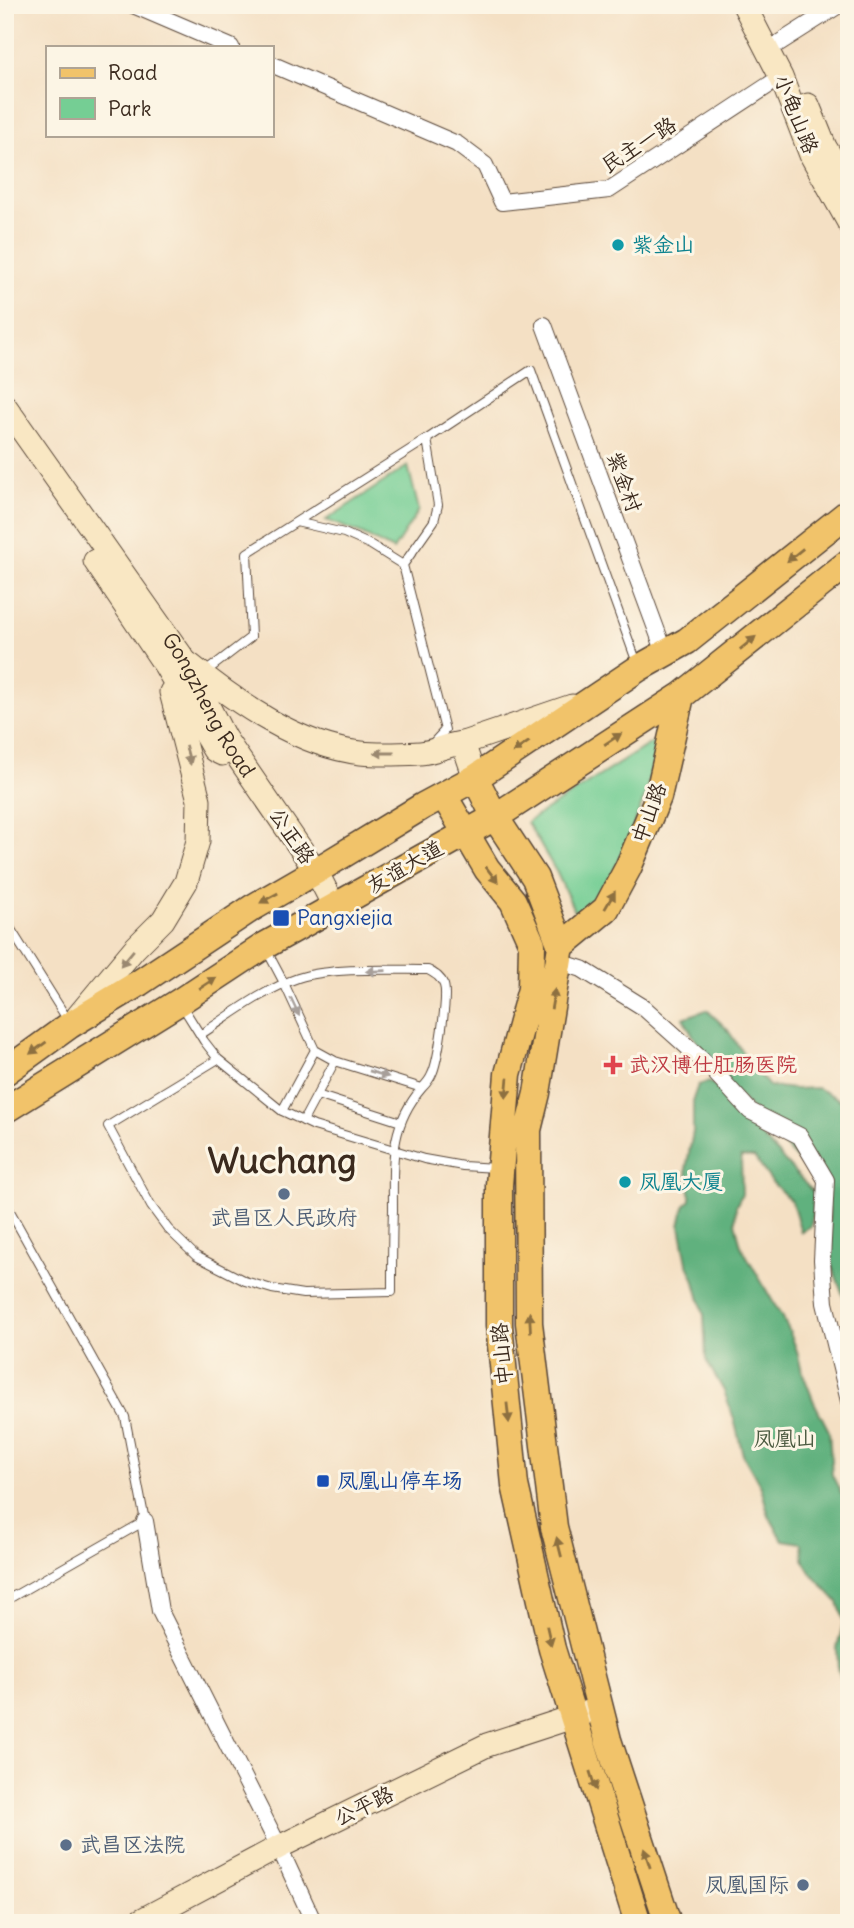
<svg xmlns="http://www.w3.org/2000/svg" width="854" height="1928" font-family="Delius,'LXGW WenKai TC',sans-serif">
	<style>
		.green { fill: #75ce94; stroke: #587c59; stroke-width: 2 }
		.forest { fill: #60b17e; stroke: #4e6e4e; stroke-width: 2 }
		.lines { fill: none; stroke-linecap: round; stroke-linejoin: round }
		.lane-casing { stroke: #574537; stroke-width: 10 }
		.street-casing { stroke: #574537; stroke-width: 18 }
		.secondary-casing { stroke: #574537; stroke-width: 25 }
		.primary-casing { stroke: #574537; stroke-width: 29 }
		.lane { stroke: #fff; stroke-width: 8 }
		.street { stroke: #fff; stroke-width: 16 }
		.secondary { stroke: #f9e7c3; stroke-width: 23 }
		.primary { stroke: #f1c36a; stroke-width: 26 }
		.oneway { fill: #8d6f40 }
		.oneway2 { fill: #9a8870 }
		.oneway3 { fill: #a79f9a }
		.culture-dot { fill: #0f9aa8; stroke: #fcf5e5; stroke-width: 2.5 }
		.transit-dot { fill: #1a4fb4; stroke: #fcf5e5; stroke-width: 2.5 }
		.health-dot { fill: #e0444e; stroke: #fcf5e5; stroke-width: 2.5 }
		.service-dot { fill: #5c6f8a; stroke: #fcf5e5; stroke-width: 2.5 }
		.labels { text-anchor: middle; stroke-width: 6; stroke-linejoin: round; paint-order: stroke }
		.street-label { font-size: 21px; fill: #3b2a1e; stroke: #fcf5e5 }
		.culture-label { font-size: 21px; fill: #0d838f; stroke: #fcf5e5; text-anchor: start }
		.transit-label { font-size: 21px; fill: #164399; stroke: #fcf5e5; text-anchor: start }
		.health-label { font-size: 21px; fill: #be3a42; stroke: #fcf5e5; text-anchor: start }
		.service-label { font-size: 21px; fill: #4e5e75; stroke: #fcf5e5 }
		.park-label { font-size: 21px; fill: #4c5b41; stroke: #fcf5e5 }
		.town-label { font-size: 35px; font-weight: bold; fill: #3b2a1e; stroke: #fcf5e5 }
	</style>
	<rect width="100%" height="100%" fill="#fcf5e5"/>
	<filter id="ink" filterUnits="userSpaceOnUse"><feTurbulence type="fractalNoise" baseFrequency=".0143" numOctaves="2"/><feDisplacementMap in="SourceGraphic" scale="14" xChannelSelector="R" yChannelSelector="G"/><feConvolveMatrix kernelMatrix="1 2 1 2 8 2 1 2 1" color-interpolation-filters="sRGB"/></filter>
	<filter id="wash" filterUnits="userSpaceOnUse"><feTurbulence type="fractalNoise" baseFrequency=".00686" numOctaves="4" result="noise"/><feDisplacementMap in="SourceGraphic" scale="28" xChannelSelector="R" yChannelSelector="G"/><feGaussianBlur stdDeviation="1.57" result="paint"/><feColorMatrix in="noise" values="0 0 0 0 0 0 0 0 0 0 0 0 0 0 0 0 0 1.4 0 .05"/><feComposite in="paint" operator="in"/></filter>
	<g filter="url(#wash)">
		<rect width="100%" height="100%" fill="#f4e0c4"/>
		<path class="green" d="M408 466 419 510 393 550 362 534 326 520Z
			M659 738 645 796 626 846 593 915 578 919 557 873 527 822Z"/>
		<path class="forest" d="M707 1010 727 1029 751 1065 769 1086 794 1089 817 1088 841 1100 849 1113V1198L842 1202 849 1215V1317L845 1300 829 1258V1210L818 1183 709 1063 683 1018Z
			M708 1082 713 1084 815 1194 811 1226 801 1232 792 1202 772 1182 754 1157H741L742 1194 736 1206 735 1222 741 1246 788 1328 796 1348 802 1371 814 1402 829 1431 832 1475 849 1509V1690L843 1683 838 1669 837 1648 844 1621 838 1602 812 1574 803 1559 802 1543 783 1540 769 1516 761 1487 743 1455 734 1419 724 1391 706 1360 704 1315 694 1278 687 1263 680 1226 684 1207 690 1200V1191L686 1169 693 1132V1099L698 1085Z"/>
	</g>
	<g filter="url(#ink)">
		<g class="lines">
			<g class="lane-casing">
				<path id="lane" d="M296 522 427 439
					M403 565 434 521 438 505 427 439 531 370 637 663
					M204 673 251 637 247 553 296 522 344 533 371 545 403 565 445 730 433 743
					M5 920 69 1022
					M266 949 284 983 315 1050 282 1111
					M181 1004 204 1041 218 1059 282 1111 314 1126 424 1159 463 1166 496 1168
					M200 1035C231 1015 263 990 298 978 333 967 391 970 428 970 435 974 441 977 444 985 448 997 438 1062 432 1074 430 1079 426 1084 422 1088L335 1061 315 1050
					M218 1059 108 1126 151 1206 168 1229 196 1256 245 1281 272 1289 303 1294 392 1292C392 1265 392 1238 393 1210 393 1163 389 1126 422 1088
					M317 1095 401 1122
					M303 1121 335 1061
					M5 1202 125 1417 145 1521 5 1601"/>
			</g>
			<g class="street-casing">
				<path id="street" d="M133 5 231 47
					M779 43 839 5
					M271 64 457 144 485 165 502 202 609 190 781 77
					M544 325 665 653
					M560 962 582 969 643 1007 710 1067 750 1111 800 1136 826 1180 822 1260 825 1303 849 1401
					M145 1521 160 1611 279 1847 314 1923"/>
			</g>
			<g class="secondary-casing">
				<g id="secondary">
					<path d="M744 5 781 77 811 155 849 223"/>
					<path d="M808 105 825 147 849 187"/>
					<path id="s1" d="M5 406 185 661 224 737 316 871 334 906"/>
					<path d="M95 561 165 665 214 750 222 754"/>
					<path d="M189 664C236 702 298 746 361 753 380 755 401 754 420 753 435 752 448 744 463 743L475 778"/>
					<path d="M463 743 572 706"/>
					<path d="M78 1016 134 949 163 920 186 882 198 841 199 800 171 692"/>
					<path d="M136 1923 279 1847 487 1745 600 1708"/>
				</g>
			</g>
			<g class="primary-casing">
				<path id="primary" d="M475 778 495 817 535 878 561 946 537 1093 528 1130 529 1323 554 1527 608 1740 668 1923
					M444 796 487 869 513 901 532 944 531 989 508 1074 499 1185V1325L515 1485 552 1649 638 1923
					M561 946 606 909 628 868 658 797 681 696
					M5 1072 70 1025 139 983 252 908 316 871 423 806 475 778 639 668 687 641 849 512
					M5 1110 179 1002 264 946 495 817 681 696 849 562"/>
			</g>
			<use href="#lane" class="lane"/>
			<use href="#street" class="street"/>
			<use href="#secondary" class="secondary"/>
			<use href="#primary" class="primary"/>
		</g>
		<defs><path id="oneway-solid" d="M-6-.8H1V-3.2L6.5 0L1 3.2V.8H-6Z" transform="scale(1.75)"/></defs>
		<g class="oneway">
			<use href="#oneway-solid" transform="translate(795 555) rotate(141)"/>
			<use href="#oneway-solid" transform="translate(748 643) rotate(-39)"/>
			<use href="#oneway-solid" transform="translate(613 739) rotate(-33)"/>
			<use href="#oneway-solid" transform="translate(521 747) rotate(146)"/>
			<use href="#oneway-solid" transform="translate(492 875) rotate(53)"/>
			<use href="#oneway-solid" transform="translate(269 898) rotate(151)"/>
			<use href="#oneway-solid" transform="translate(610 900) rotate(-60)"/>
			<use href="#oneway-solid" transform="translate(208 983) rotate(-33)"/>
			<use href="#oneway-solid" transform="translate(553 999) rotate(-80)"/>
			<use href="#oneway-solid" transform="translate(38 1048) rotate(144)"/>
			<use href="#oneway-solid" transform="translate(507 1088) rotate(95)"/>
			<use href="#oneway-solid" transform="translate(530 1322) rotate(-93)"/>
			<use href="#oneway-solid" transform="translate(508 1413) rotate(84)"/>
			<use href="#oneway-solid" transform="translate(559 1547) rotate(-104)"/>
			<use href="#oneway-solid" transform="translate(549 1636) rotate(77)"/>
			<use href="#oneway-solid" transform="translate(593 1781) rotate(72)"/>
			<use href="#oneway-solid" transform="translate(647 1858) rotate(-108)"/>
		</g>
		<g class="oneway2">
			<use href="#oneway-solid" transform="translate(384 753) rotate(-180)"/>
			<use href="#oneway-solid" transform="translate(188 755) rotate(75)"/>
			<use href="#oneway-solid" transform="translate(127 958) rotate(130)"/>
		</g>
		<g class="oneway3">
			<use href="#oneway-solid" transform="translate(376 971) rotate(178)"/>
			<use href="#oneway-solid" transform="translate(295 1007) rotate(65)"/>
			<use href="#oneway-solid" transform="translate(379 1074) rotate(17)"/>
		</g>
	</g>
	<g class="culture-dot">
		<circle cx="618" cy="245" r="7"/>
		<circle cx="625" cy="1182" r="7"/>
	</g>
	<g class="transit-dot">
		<rect x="272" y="909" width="18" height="18" rx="3.5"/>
		<rect x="316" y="1474" width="14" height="14" rx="3.5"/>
	</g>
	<path class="health-dot" d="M609.5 1054.5h7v7h7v7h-7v7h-7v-7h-7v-7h7z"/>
	<g class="service-dot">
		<circle cx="284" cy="1194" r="7"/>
		<circle cx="66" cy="1845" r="7"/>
		<circle cx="803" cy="1885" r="7"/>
	</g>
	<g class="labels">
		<g class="street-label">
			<text transform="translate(796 114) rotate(68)" y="7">小龟山路</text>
			<text transform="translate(639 145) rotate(-33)" y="7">民主一路</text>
			<text transform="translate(624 482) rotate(70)" y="7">紫金村</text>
			<text dy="7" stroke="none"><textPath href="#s1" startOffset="362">Gongzheng Road</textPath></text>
			<text transform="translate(649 813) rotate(-70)" y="7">中山路</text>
			<text transform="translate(292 836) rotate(56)" y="7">公正路</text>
			<text transform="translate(405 867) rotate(-30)" y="7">友谊大道</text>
			<text transform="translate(502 1354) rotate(-95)" y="7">中山路</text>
			<text transform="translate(364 1806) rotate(-26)" y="7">公平路</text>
		</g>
		<g class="culture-label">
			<text x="632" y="252">紫金山</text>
			<text x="639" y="1189">凤凰大厦</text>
		</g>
		<g class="transit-label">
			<text x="297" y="925">Pangxiejia</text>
			<text x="337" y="1488">凤凰山停车场</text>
		</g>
		<g class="health-label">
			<text x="629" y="1072">武汉博仕肛肠医院</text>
		</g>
		<g class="service-label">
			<text x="284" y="1225">武昌区人民政府</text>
			<text x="80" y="1852" text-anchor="start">武昌区法院</text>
			<text x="789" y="1892" text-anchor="end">凤凰国际</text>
		</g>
		<g class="park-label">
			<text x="785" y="1446">凤凰山</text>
		</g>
		<g class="town-label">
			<text x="282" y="1173">Wuchang</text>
		</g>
	</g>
	<rect width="854" height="1928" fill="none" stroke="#fcf5e5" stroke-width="28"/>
	<rect x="46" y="46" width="228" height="91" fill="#fcf5e5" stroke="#afa495" stroke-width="2"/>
	<rect x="60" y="68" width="35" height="10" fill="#f1c36a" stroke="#afa495" stroke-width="2"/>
	<text x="108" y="80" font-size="21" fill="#3b2a1e">Road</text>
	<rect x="60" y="98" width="35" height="21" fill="#75ce94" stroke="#afa495" stroke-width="2"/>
	<text x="108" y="116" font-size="21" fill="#3b2a1e">Park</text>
</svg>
